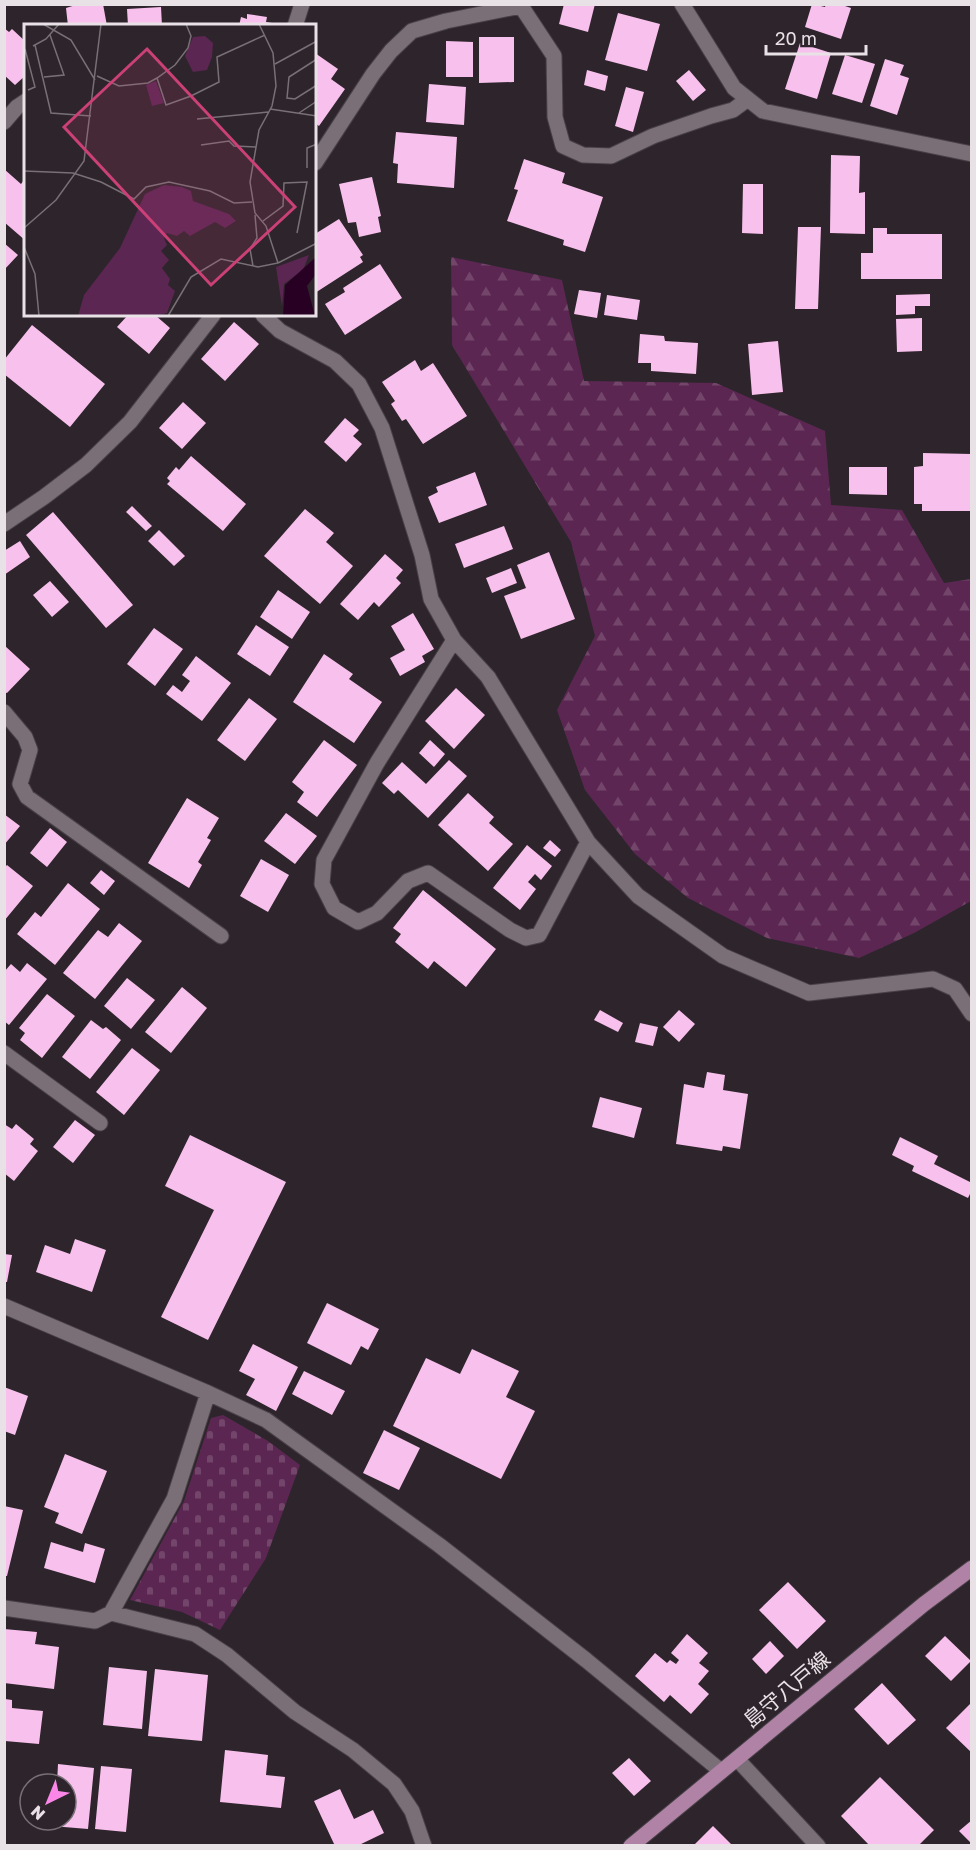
<svg xmlns="http://www.w3.org/2000/svg" width="976" height="1850" font-family="'Golos Text','Noto Sans JP',sans-serif">
	<style>
		.forest { fill: url(#forest-firs) }
		.cemetery { fill: url(#cemetery-stones) }
		.building { fill: #f8c0ec }
		.lines { fill: none; stroke-linecap: round; stroke-linejoin: round }
		.minor-casing { stroke: #484146; stroke-width: 17 }
		.major-casing { stroke: #484146; stroke-width: 17 }
		.minor { stroke: #7a6f77; stroke-width: 15 }
		.major { stroke: #af82a6; stroke-width: 15 }
		.labels { text-anchor: middle; stroke-width: 6; stroke-linejoin: round; paint-order: stroke }
		.street-label { font-size: 21px; fill: #e8e1e6; stroke: #2e252c }
		.inset-road { fill: none; stroke: #787076; stroke-width: 1.5 }
		.view { fill: #ca4077; fill-opacity: 0.15; stroke: #ca4077; stroke-width: 3 }
		.inset-edge { fill: none; stroke: #e8e1e6; stroke-width: 3 }
	</style>
	<defs>
		<pattern id="forest-firs" width="22" height="20" patternUnits="userSpaceOnUse" patternTransform="scale(1.5)"><rect width="22" height="20" fill="#5b2652"/><path d="M5 1l3.5 6h-7zM16 11l3.5 6h-7z" fill="#73456b"/></pattern>
		<pattern id="cemetery-stones" width="16" height="16" patternUnits="userSpaceOnUse" patternTransform="scale(1.5)"><rect width="16" height="16" fill="#5b2652"/><path d="M2 7V4a2 2 0 0 1 4 0v3zM10 15v-3a2 2 0 0 1 4 0v3z" fill="#73456b"/></pattern>
	</defs>
	<rect width="100%" height="100%" fill="#2e252c"/>
	<path class="forest" d="M451 257 562 280 584 381 716 383 825 431 831 505 902 510 944 583 971 579V901L914 933 859 958 767 938 688 898 635 854 585 790 557 710 595 636 571 542 452 345Z"/>
	<path class="cemetery" d="M223 1415 268 1441 300 1465 266 1558 220 1630 182 1612 130 1600 184 1501 211 1418Z"/>
	<path class="building" d="M79 4H103L107 26H68L66 8Z
		M564 4H595L588 32 559 24Z
		M812 4 825 7 826 4H839L851 8 841 39 805 27Z
		M161 7 162 26H128L127 9Z
		M618 13 660 24 647 71 605 60Z
		M247 14 267 17 266 22 272 23V26H239L241 17 247 19Z
		M4 28 9 32 12 29 26 42V75L15 85 4 75Z
		M479 37H514V82L479 83Z
		M446 41 473 42V77H446Z
		M800 43 831 53 817 99 785 89Z
		M315 53 338 69 331 79 345 89 319 126 315 123Z
		M845 55 875 64 862 103 832 94Z
		M885 59 904 65 900 75 909 78 897 115 870 106Z
		M587 70 608 76 605 91 584 85Z
		M689 70 706 90 693 101 676 81Z
		M429 84 466 87 464 125 426 122Z
		M626 87 644 92 633 132 615 126Z
		M396 132 457 137 454 188 397 183 398 164 393 163Z
		M831 155 860 156 859 193 865 192V234L830 233Z
		M524 159 565 173 562 183 603 197 585 252 563 245 564 240 507 221 518 190 514 189Z
		M4 169 21 184 24 180 26 181V241L4 222Z
		M372 177 381 216 378 217 381 232 359 237 356 222 348 223 339 184Z
		M743 184H763V234L742 233Z
		M339 219 363 255 360 257 363 262 315 293V234Z
		M798 227H821L818 309H795Z
		M873 228H887V234H942V279H861V253H873Z
		M4 243 18 255 4 270Z
		M380 264 402 298 345 335 325 304 345 292 343 288Z
		M579 290 601 293 597 318 574 314Z
		M930 294V306H915V314L896 315V295Z
		M607 295 640 300 637 320 604 315Z
		M128 315H155L170 328 149 354 117 327Z
		M922 318V351L897 352 896 319Z
		M234 322 259 344 225 381 201 359Z
		M32 325 105 384 70 427 4 374V360Z
		M640 334 664 336 665 341 698 343 696 374 651 371V363H638Z
		M778 341 783 392 752 395 748 344Z
		M415 360 421 371 433 363 467 416 423 444 406 419 402 421 391 404 395 401 382 382Z
		M183 402 206 423 182 449 159 428Z
		M345 418 359 430 353 436 362 444 346 462 324 442Z
		M923 453 972 454V511H922V504H914V467L923 466Z
		M191 456 246 504 223 531 167 484 170 481 167 478 176 467 179 470Z
		M849 467H887V495L849 494Z
		M475 472 487 505 439 523 428 497 438 492 436 487Z
		M132 506 152 526 146 531 126 512Z
		M305 509 334 533 326 542 353 566 320 604 264 556Z
		M53 512 133 605 106 628 26 535Z
		M504 526 513 549 464 568 455 544Z
		M159 530 185 556 174 566 148 541Z
		M20 541 30 557 4 575V551Z
		M549 552 575 619 521 639 504 596 526 588 517 565Z
		M385 554 403 570 396 578 401 583 379 607 374 602 358 620 340 604Z
		M511 568 517 583 492 593 486 578Z
		M50 581 69 602 52 617 33 595Z
		M278 590 310 612 292 639 260 617Z
		M413 613 434 649 422 656 425 662 400 676 390 658 405 650 391 626Z
		M256 625 289 647 270 676 237 654Z
		M154 628 183 649 155 686 127 664Z
		M4 645 30 669 7 693 4 692Z
		M324 654 353 674 349 679 382 702 354 743 293 702Z
		M196 656 231 683 202 721 166 694 173 685 182 692 190 681 182 675Z
		M456 688 485 715 454 749 425 721Z
		M249 698 277 719 245 761 217 740Z
		M324 740 357 765 317 817 297 802 304 792 292 782Z
		M430 740 445 754 434 767 419 753Z
		M449 760 467 776 428 818 398 790 394 794 382 783 402 762 426 784Z
		M468 793 494 817 489 823 513 844 488 871 438 825Z
		M187 798 219 818 207 838 211 840 198 862 202 865 189 888 148 863Z
		M286 813 317 836 295 864 264 841Z
		M4 814 20 826 4 845Z
		M50 828 67 842 47 867 30 853Z
		M550 840 561 850 555 857 543 848Z
		M527 845 552 866 541 880 535 874 528 882 536 889 520 910 493 888Z
		M261 859 289 875 268 912 240 896Z
		M7 865 33 886 4 921V868Z
		M101 870 115 881 104 895 90 883Z
		M68 883 100 909 55 965 17 934 35 912 41 917Z
		M423 890 496 949 466 987 434 961 428 969 395 942 401 934 393 928Z
		M119 923 142 941 95 999 63 973 98 930 108 937Z
		M27 963 47 979 9 1025 4 1021V972L11 964 20 972Z
		M127 978 155 1000 131 1029 104 1006Z
		M182 987 207 1008 171 1053 145 1032Z
		M47 994 75 1016 42 1058 20 1040 25 1033 19 1028Z
		M600 1010 623 1023 618 1032 594 1020Z
		M679 1010 695 1024 679 1042 663 1027Z
		M91 1020 103 1029 106 1027 121 1040 90 1079 62 1057Z
		M640 1023 658 1027 653 1046 635 1042Z
		M132 1048 160 1070 124 1115 96 1092Z
		M707 1072 725 1075 723 1090 748 1094 740 1149 723 1146 722 1151 676 1144 684 1084 704 1088Z
		M600 1097 642 1108 634 1138 592 1127Z
		M75 1120 95 1135 73 1163 53 1147Z
		M4 1124 12 1129 16 1124 34 1139 30 1144 38 1151 14 1181 4 1173Z
		M190 1135 286 1182 208 1340 161 1317 214 1210 165 1186Z
		M900 1137 938 1156 934 1164 972 1183V1190L968 1198 912 1171 914 1166 892 1155Z
		M75 1239 106 1250 92 1292 36 1272 45 1245 70 1254Z
		M4 1254 12 1255 7 1282H4Z
		M327 1303 379 1329 368 1350 361 1346 351 1365 307 1343Z
		M253 1344 298 1367 276 1411 246 1395 255 1379 239 1371Z
		M472 1349 519 1371 506 1397 535 1411 501 1479 393 1426 426 1358 460 1374Z
		M304 1371 345 1391 332 1415 292 1394Z
		M4 1387 28 1396 15 1435 4 1431Z
		M384 1430 420 1448 399 1490 363 1473Z
		M65 1454 107 1471 82 1534 55 1523 59 1513 44 1507Z
		M4 1506 23 1510 7 1576H4Z
		M51 1542 83 1552 85 1543 105 1549 95 1583 44 1568Z
		M788 1582 826 1621 797 1649 759 1610Z
		M4 1629 37 1632 35 1644 59 1647 54 1689 4 1683Z
		M687 1634 708 1653 699 1663 709 1671 698 1684 709 1694 691 1714 670 1695 664 1702 635 1676 655 1653 667 1663 670 1660 676 1664 679 1660 671 1653Z
		M945 1636 971 1661 951 1681 925 1656Z
		M770 1641 784 1656 766 1674 752 1659Z
		M109 1667 147 1671 142 1729 103 1725Z
		M155 1669 208 1675 202 1741 148 1736Z
		M882 1683 916 1720 888 1745 854 1709Z
		M5 1699 12 1700V1708L43 1711 39 1744 5 1741Z
		M972 1702V1753L946 1728Z
		M225 1750 268 1755 266 1775 285 1777 281 1808 220 1802Z
		M629 1758 651 1781 634 1796 612 1773Z
		M58 1764 94 1768 88 1829 52 1826 53 1820H66V1784H57Z
		M101 1766 132 1769 126 1832 95 1829Z
		M880 1777 934 1830 918 1846H870L841 1816Z
		M340 1789 354 1819 373 1810 384 1833 357 1846H335L314 1801Z
		M972 1820V1844L959 1831Z
		M713 1826 733 1846H693Z"/>
	<g class="lines">
		<g class="minor-casing">
			<path id="minor" d="M682 4 734 88 763 111 972 154
				M521 6 554 56 555 117 563 146 583 155 611 156 653 136 711 116 733 110 748 99
				M295 26 302 4
				M4 122 17 107 26 101
				M315 163 373 74 391 51 412 31 446 21 521 6 522 4
				M263 315 280 331 335 361 359 384 382 428 422 555 431 599 454 640 488 677 588 842 638 896 723 956 809 993 933 979 955 989 972 1014
				M4 524 44 497 86 465 130 422 213 315
				M454 640 377 763 324 860 322 884 334 908 358 922 377 913 408 881 428 873 510 930 526 938 539 935 588 842
				M4 712 25 737 30 750 20 784 27 797 221 936
				M4 1053 100 1123
				M4 1306 208 1393 266 1420 439 1545 586 1660 721 1771
				M4 1608 95 1621 111 1613 195 1634 227 1655 295 1712 353 1750 394 1784 412 1811 424 1846
				M111 1613 174 1499 208 1393
				M737 1759 818 1846"/>
		</g>
		<g class="major-casing">
			<path id="major" d="M631 1846 924 1604 972 1568"/>
		</g>
		<use href="#minor" class="minor"/>
		<use href="#major" class="major"/>
	</g>
	<g class="labels">
		<g class="street-label">
			<text transform="translate(787 1690) rotate(-40)" y="7">島守八戸線</text>
		</g>
	</g>
	<g transform="translate(24 24)">
		<rect width="292" height="292" fill="#2e252c"/>
		<path d="M181 12 189 19 188 33 183 46 169 48 161 32 169 13ZM140 161 158 163 167 167 169 177 205 190 212 197 201 204 191 198 166 212 160 207 153 212 143 209 140 214 143 221 137 227 145 236 138 244 146 255 144 261 151 267 143 289 132 292H54L60 271 96 224 121 170ZM285 231 279 246 260 260 258 282 252 243Z" fill="#5b2652"/>
		<path d="M132 57 140 79 128 82 122 61Z" fill="#5b2652"/>
		<path d="M292 233V250L283 262 291 292H259L261 261Z" fill="#280023"/>
		<path class="inset-road" d="M19 0 47 16 71 56M11 21 27 89 67 92M9 22 22 15 35 0M1 25 11 63 4 66M293 35 265 53 263 74 271 75 293 61M251 40 293 17M73 52 95 62 124 59 133 54 151 41 164 24 167 12 162 0M20 53 40 51 26 11M133 54 142 81 167 72 195 58 193 33 241 11M246 85 293 92M275 89 293 77M173 95 244 88M177 121 205 117 210 122 232 123M283 144V124L293 120M0 147 49 149 77 158 110 175 122 163 145 158 186 167 210 179 228 178M239 197 259 182 260 159 283 158 273 209M0 204 32 176 60 137 77 0M0 223 11 250 15 292M254 239 293 219M229 242 226 225 233 214 231 191M144 292 167 253 197 235 234 243 254 239 242 202 231 189 226 158 235 106 248 82 252 62 249 29 235 0"/>
		<path class="view" d="M123 25 271 183 187 261 40 103Z"/>
		<rect width="292" height="292" class="inset-edge"/>
	</g>
	<rect width="976" height="1850" fill="none" stroke="#e8e1e6" stroke-width="12"/>
	<g transform="translate(48 1802) rotate(223)"><circle r="28" fill="#2e252c" stroke="#787076" stroke-width="1.5"/>
	<path d="M0-4.5L10 22L0 15L-10 22Z" fill="#fa87e7"/>
	<text y="-9" font-size="16" font-weight="bold" text-anchor="middle" fill="#e8e1e6">N</text>
	</g>
	<path d="M766 45v9h100v-9" fill="none" stroke="#e8e1e6" stroke-width="3"/>
	<text x="775" y="45" font-size="18" fill="#e8e1e6" stroke="#2e252c" stroke-width="4.5" paint-order="stroke">20 m</text>
</svg>
